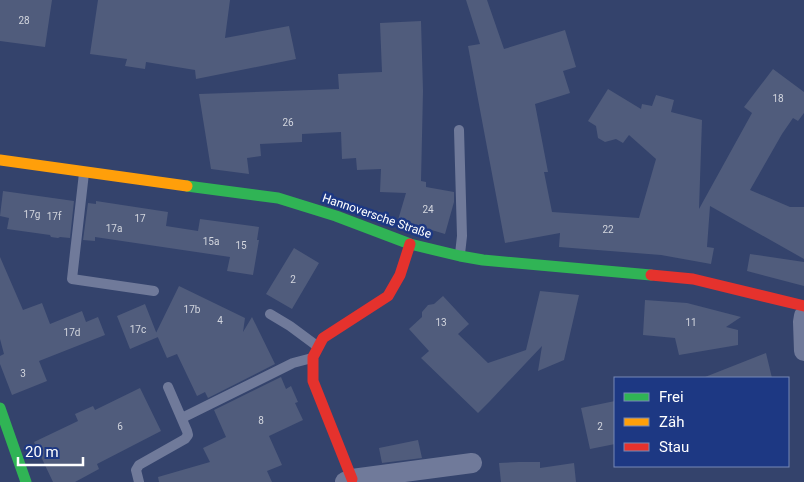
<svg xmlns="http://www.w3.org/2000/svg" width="804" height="482" font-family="Roboto,sans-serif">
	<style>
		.building { fill: #505c7c }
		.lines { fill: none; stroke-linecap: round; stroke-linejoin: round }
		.lane { stroke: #707a9a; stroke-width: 10 }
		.street { stroke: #707a9a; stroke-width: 20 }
		.fast { stroke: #30b455; stroke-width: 11 }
		.slow { stroke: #ff9f0a; stroke-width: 11 }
		.jam { stroke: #e5322d; stroke-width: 11 }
		.labels { text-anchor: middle; stroke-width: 5; stroke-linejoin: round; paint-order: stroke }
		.number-label { font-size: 10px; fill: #d3d6de }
		.street-label { font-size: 12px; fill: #fff; stroke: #1d3883 }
	</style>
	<rect width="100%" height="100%" fill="#34436c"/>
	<path class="building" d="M0 0H52L45 47 0 41Z
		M98 0H230L225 38 289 26 296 59 196 79 195 70 146 62 145 69 125 66 127 59 90 54Z
		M466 0H487L504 49 565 30 576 67 563 71 570 93 535 104 548 172H544L552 212 639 218 656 159 629 135 623 143 616 139 605 142 598 138 596 126 588 121 608 89 641 109 642 104 652 106 656 95 674 100 671 112 702 120 699 209 752 113 744 107 773 69 804 92V113L798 121 793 118 782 134 750 190 790 207H804V259L710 206 707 247 714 248 711 264 661 255 559 247 560 233 505 243 468 46 480 44Z
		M421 21 423 91 421 181 426 182V187L454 192V202L445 234 398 220 406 193 380 192 381 169 357 170 356 158 342 159 341 132 302 134V142L260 144 261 156 247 158 249 174 211 169 199 94 339 89 338 74 382 72 380 23Z
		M3 191 74 201 70 238 60 237 58 238 51 237 50 235 7 229 9 218 0 216Z
		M96 201 168 212 166 226 198 231 200 219 259 227 257 240H259L253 275 227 271 230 257 95 237V241L83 240 88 203 96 204Z
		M294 248 319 263 292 309 266 294Z
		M750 254 804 262V286L747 271Z
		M0 257 23 310 42 303 50 324 82 311 86 322 98 317 105 335 39 361 47 381 12 395 0 364V356L4 354 0 339Z
		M179 286 245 318 243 332 252 317 275 364 208 398 205 392 197 396 177 354 167 358 156 333Z
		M540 291 579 295 564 360 538 371 542 346 490 401 478 413 421 358 429 351 409 329 422 317V312L428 305 434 304 443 296 469 324 458 334 488 363 526 350Z
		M645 300 687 303 741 317 726 327 738 330V345L679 355 675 338 643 335Z
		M145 304 158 337 130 349 117 316Z
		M766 353 772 378H705V377Z
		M281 377 286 389 291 386 298 402 295 403 303 420 269 436 282 465 267 471 272 482H159L158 477 210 462 203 448 226 437 214 410Z
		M140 388 161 431 97 464 99 469 75 482H53L34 442 78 421 75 414 93 406 95 410Z
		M615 401V444L590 449 581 408Z
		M418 440 422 458 382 463 379 448Z
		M519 462H540V468L574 463 576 482H501L499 463Z"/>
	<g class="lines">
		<path class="lane" d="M459 130 462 236 460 254
			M84 173 72 279 154 291
			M270 314 290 326 317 346
			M182 418 293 363 312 358
			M139 482 136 470 139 465 185 439 188 435 187 431 168 387"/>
		<path class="street" d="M804 316 803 322 804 351
			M345 482 352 479 472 463"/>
		<path class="fast" d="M187 186 278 198 336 216 410 244 460 256 483 260 651 275
			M0 408 26 482"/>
		<path class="slow" d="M0 160 187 186"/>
		<path class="jam" d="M651 275 693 279 804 306
			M352 479 313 381V357L323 338 388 296 400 275 410 244"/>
	</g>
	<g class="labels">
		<g class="number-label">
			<text x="24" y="24">28</text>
			<text x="778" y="102">18</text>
			<text x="288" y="126">26</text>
			<text x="428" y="213">24</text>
			<text x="32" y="218">17g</text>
			<text x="54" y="220">17f</text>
			<text x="140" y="222">17</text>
			<text x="114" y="232">17a</text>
			<text x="608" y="233">22</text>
			<text x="211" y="245">15a</text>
			<text x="241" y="249">15</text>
			<text x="293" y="283">2</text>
			<text x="192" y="313">17b</text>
			<text x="220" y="324">4</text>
			<text x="441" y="326">13</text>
			<text x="691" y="326">11</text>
			<text x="138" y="333">17c</text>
			<text x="72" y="336">17d</text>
			<text x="23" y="377">3</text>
			<text x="261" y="424">8</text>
			<text x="120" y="430">6</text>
			<text x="600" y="430">2</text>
		</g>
		<g class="street-label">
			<text transform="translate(377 216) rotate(19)" y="4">Hannoversche Straße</text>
		</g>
	</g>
	<rect x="614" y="377" width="175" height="90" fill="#1d3883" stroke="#7788b5"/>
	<rect x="624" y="393" width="25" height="8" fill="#30b455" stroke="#7788b5"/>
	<text x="659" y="402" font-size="15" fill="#ffffff">Frei</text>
	<rect x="624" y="418" width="25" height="8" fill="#ff9f0a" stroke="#7788b5"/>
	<text x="659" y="427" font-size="15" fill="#ffffff">Zäh</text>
	<rect x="624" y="443" width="25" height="8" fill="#e5322d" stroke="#7788b5"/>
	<text x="659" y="452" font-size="15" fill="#ffffff">Stau</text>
	<path d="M18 457v8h65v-8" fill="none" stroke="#ffffff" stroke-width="2.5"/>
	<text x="25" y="457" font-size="15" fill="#ffffff" stroke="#1d3883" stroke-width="4" paint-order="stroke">20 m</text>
</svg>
